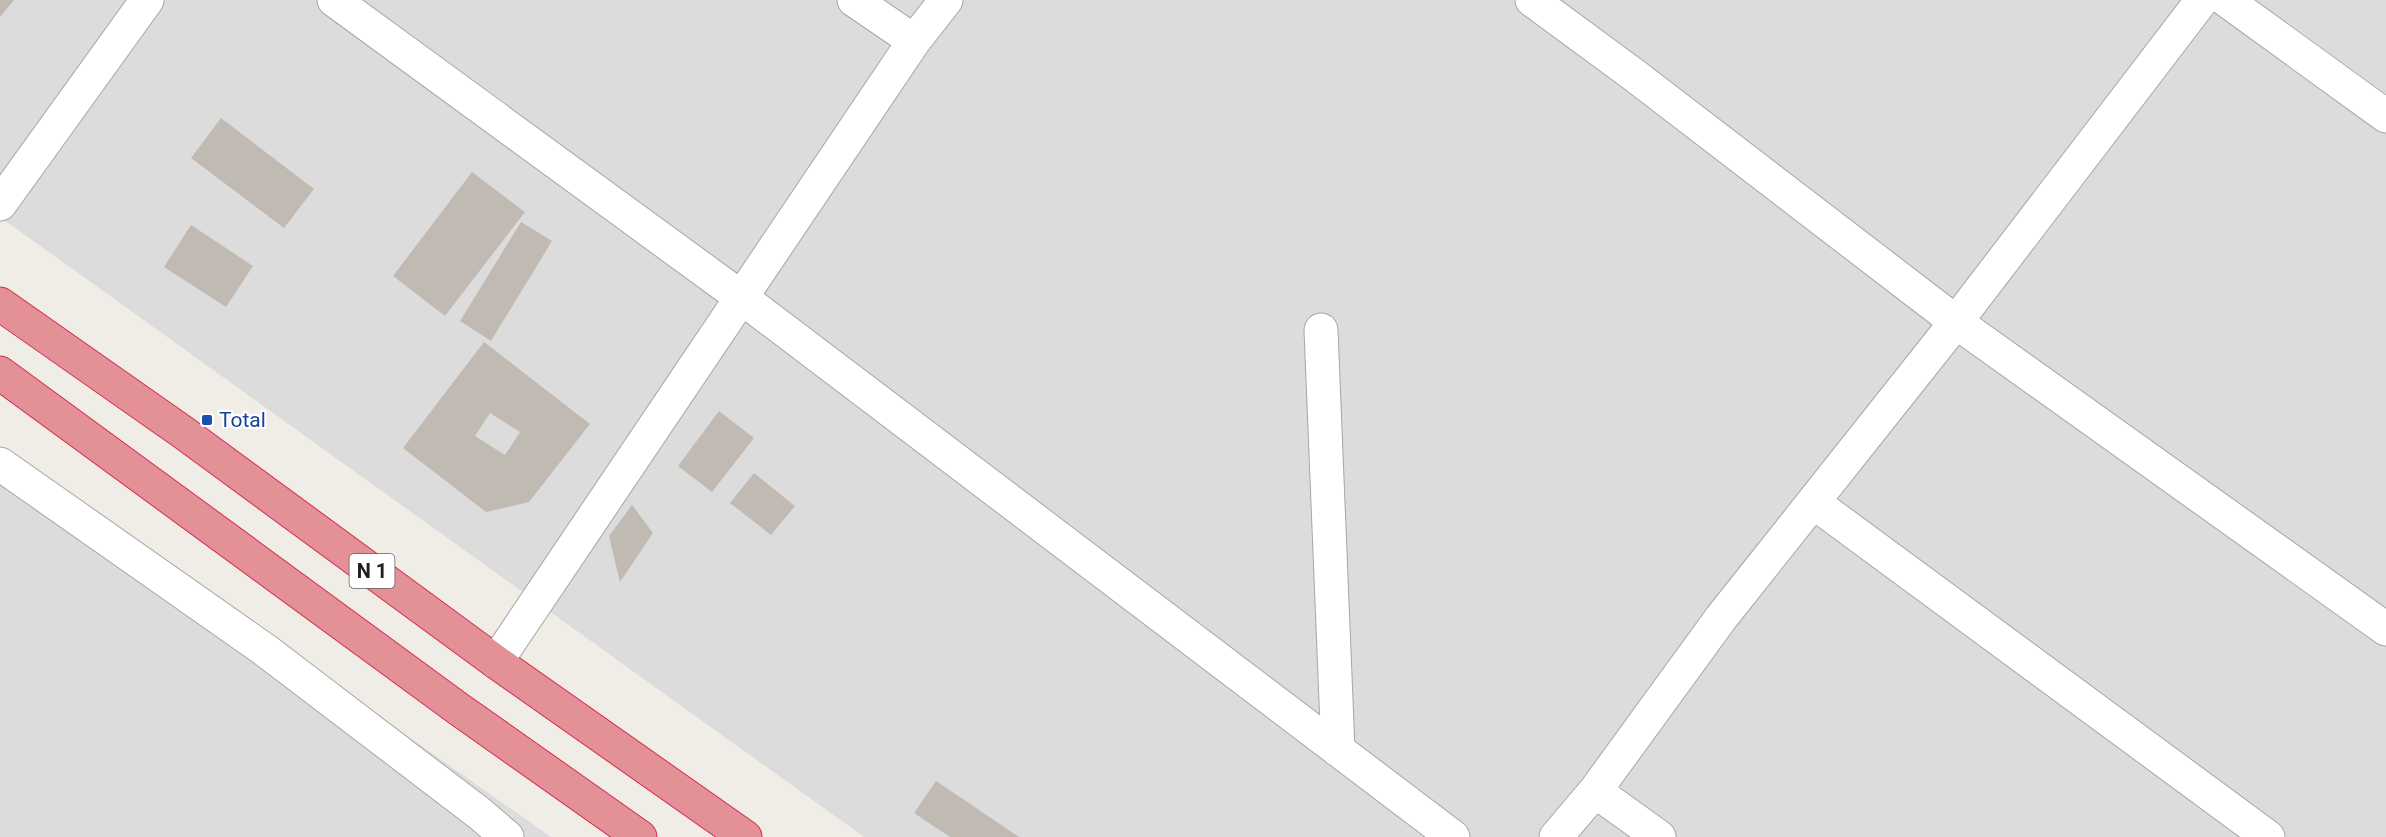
<svg xmlns="http://www.w3.org/2000/svg" width="2386" height="837" font-family="Roboto,sans-serif">
	<style>
		.residential { fill: #dddcdc }
		.building { fill: #c0bab2; fill-rule: evenodd }
		.lines { fill: none; stroke-linecap: round; stroke-linejoin: round }
		.street-casing { stroke: #a6a6a6; stroke-width: 35 }
		.highway-casing { stroke: #d62b53; stroke-width: 35 }
		.street { stroke: #fff; stroke-width: 33 }
		.highway { stroke: #e49097; stroke-width: 33 }
		.transit-dot { fill: #1a4fb4; stroke: #fff; stroke-width: 2 }
		.labels { text-anchor: middle; stroke-width: 4.5; stroke-linejoin: round; paint-order: stroke }
		.shield { fill: #fff; stroke: #626262; stroke-width: 1.5 }
		.shield-label { font-size: 20px; font-weight: bold; fill: #1f1f1f }
		.transit-label { font-size: 21px; fill: #164399; stroke: #fff; text-anchor: start }
	</style>
	<rect width="100%" height="100%" fill="#f0ede6"/>
	<path class="residential" d="M0 0H2386V837H864L0 217Z
		M0 449 551 837H0Z"/>
	<path class="building" d="M0 0H14L0 17Z
		M221 118 314 189 284 228 191 158Z
		M472 172 525 212 445 316 393 276Z
		M521 222 552 241 491 341 460 321Z
		M191 225 253 266 226 307 164 267Z
		M484 342 590 424 529 502 486 512 403 448ZM490 413 520 432 505 455 475 436Z
		M719 411 754 438 712 492 678 466Z
		M754 473 795 506 771 535 730 503Z
		M632 505 653 533 620 582 609 536Z
		M936 781 1019 837H950L914 813Z"/>
	<g class="lines">
		<g class="street-casing">
			<path id="street" d="M334 0 742 298 1453 837
				M854 0 914 41
				M1532 0 1634 75 1956 322 2386 629
				M2226 0 2386 116
				M0 204 147 0
				M1321 330 1338 750
				M0 464 265 650 479 813 507 837
				M1813 502 2268 837
				M496 662 914 41 946 0
				M1595 791 1659 837
				M1556 837 1595 791 1721 618 1956 322 2202 0"/>
		</g>
		<g class="highway-casing">
			<path id="highway" d="M0 304 184 433 496 662 745 837
				M0 373 460 710 640 837"/>
		</g>
		<use href="#street" class="street"/>
		<use href="#highway" class="highway"/>
	</g>
	<rect class="transit-dot" x="201" y="414" width="12" height="12" rx="3"/>
	<g class="labels">
		<rect class="shield" x="349.5" y="554" width="45" height="34" rx="4.5"/>
		<g class="shield-label">
			<text x="372" y="578">N 1</text>
		</g>
		<g class="transit-label">
			<text x="219" y="427">Total</text>
		</g>
	</g>
</svg>
